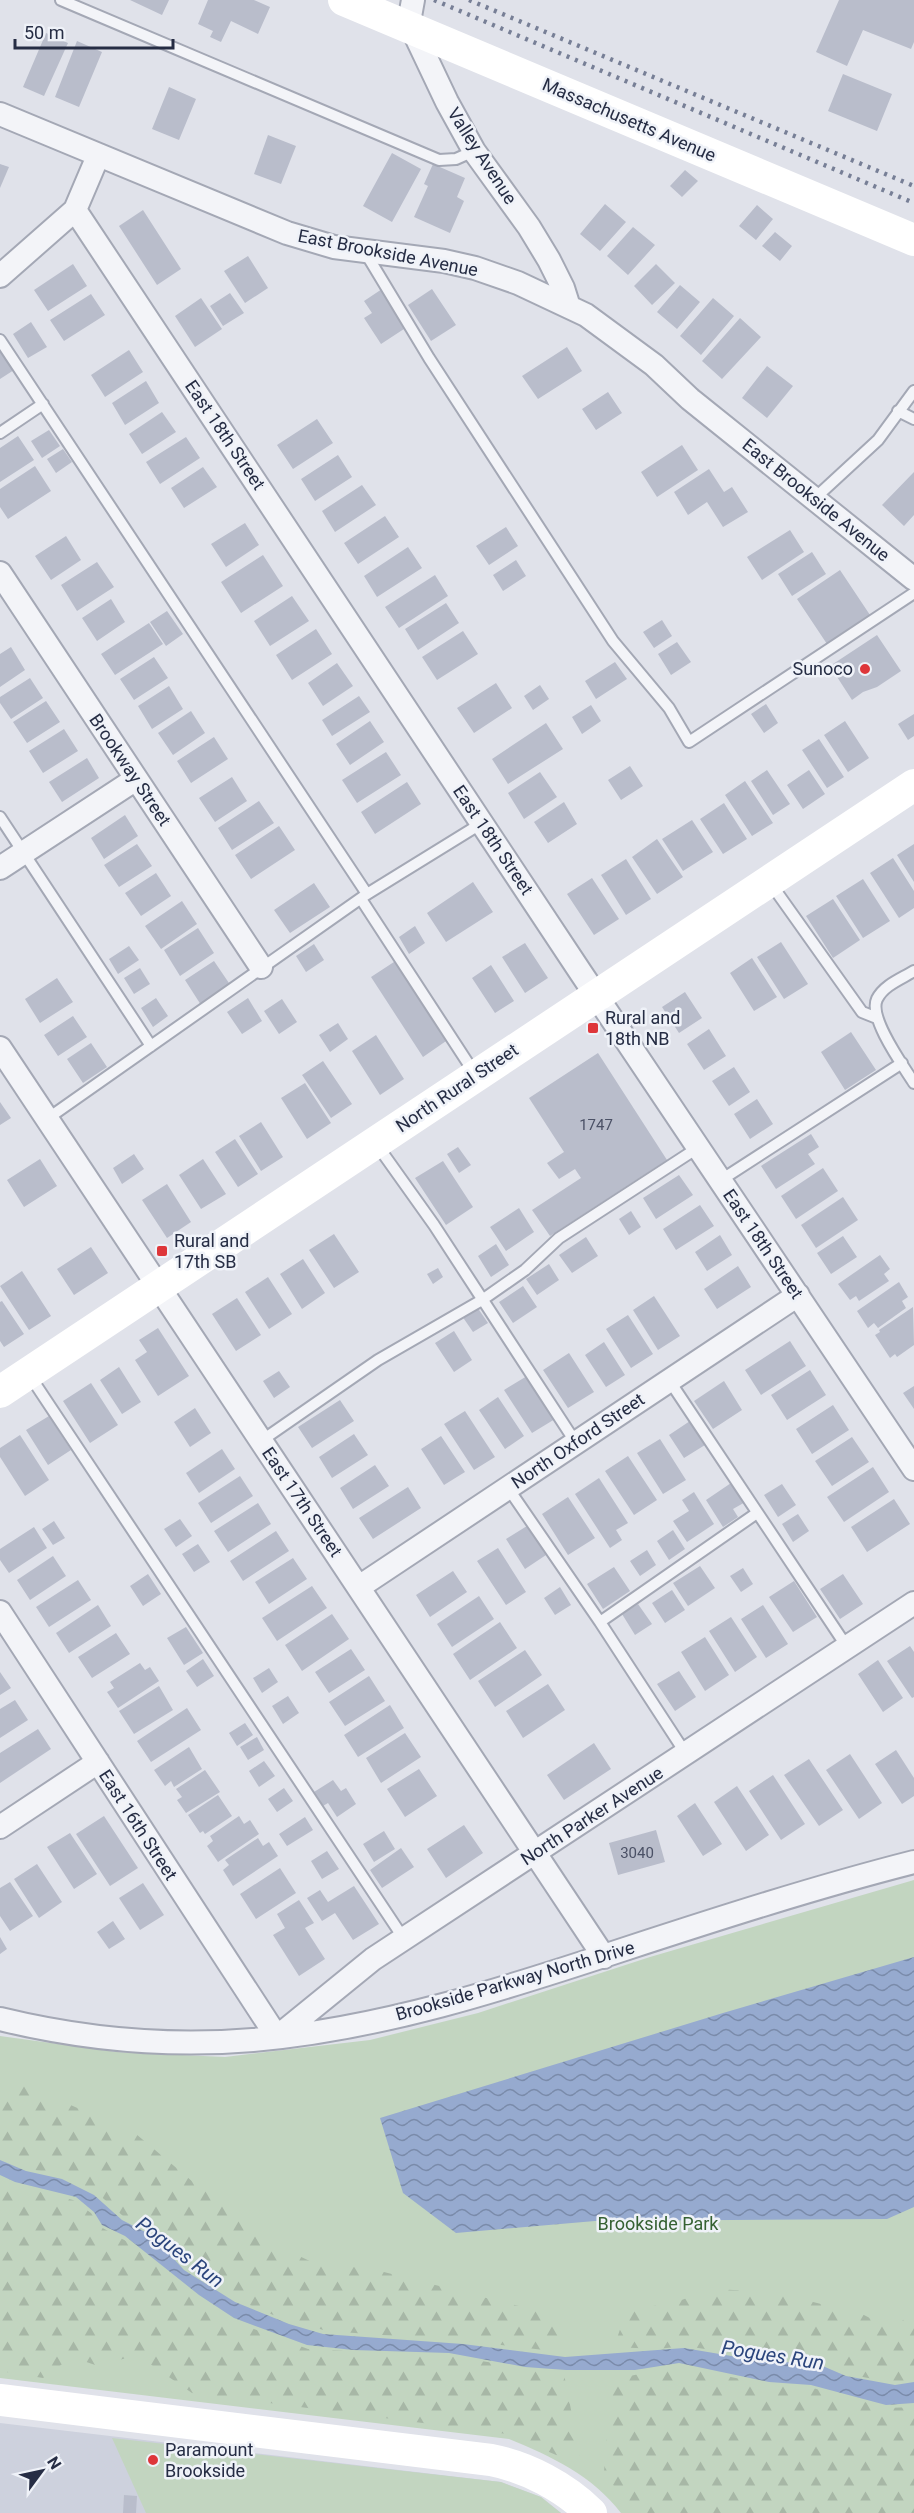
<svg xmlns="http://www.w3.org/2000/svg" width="914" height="2513" font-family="Roboto,sans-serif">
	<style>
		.built { fill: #cdd1dd }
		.green { fill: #c2d5c0 }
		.forest { fill: url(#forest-firs) }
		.water { fill: url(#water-waves) }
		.building { fill: #b9bdcb }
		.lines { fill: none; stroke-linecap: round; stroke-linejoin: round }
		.lane-casing { stroke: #a4a8b5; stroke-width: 14 }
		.street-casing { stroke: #a4a8b5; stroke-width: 26 }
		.lane { stroke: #f3f4f8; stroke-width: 10 }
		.street { stroke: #f3f4f8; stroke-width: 22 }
		.secondary { stroke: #fff; stroke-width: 32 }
		.rail { stroke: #777f96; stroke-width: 4.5; stroke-dasharray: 3 6; stroke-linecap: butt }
		.poi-dot { fill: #de363a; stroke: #eff2f8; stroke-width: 2 }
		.labels { text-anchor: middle; stroke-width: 5; stroke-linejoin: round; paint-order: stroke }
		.number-label { font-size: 15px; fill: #4b5166 }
		.street-label { font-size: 18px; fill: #262d44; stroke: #eff2f8 }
		.poi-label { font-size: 18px; fill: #262d44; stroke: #eff2f8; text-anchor: start }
		.park-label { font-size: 18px; fill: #356132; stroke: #eff2f8 }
		.water-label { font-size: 20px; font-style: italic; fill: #2b457c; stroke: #eff2f8 }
	</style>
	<defs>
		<pattern id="forest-firs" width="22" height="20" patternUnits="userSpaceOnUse" patternTransform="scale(1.5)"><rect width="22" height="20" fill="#c2d5c0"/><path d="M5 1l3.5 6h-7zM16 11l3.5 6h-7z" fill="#a7b7a6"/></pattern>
		<pattern id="water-waves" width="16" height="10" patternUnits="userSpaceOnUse" patternTransform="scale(1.5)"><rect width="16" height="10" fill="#96aacf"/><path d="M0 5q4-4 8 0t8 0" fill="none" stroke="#7a8baa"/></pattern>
	</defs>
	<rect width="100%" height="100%" fill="#e0e2ea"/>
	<path class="built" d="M0 2423 501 2482 541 2497 561 2513H0Z"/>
	<path class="green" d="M914 1880V2513H621C593 2476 551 2456 509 2439L0 2378V2036L117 2052 225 2057 370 2040 478 2013 650 1957Z
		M112 2438 501 2482 541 2497 561 2513H146Z"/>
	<path class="forest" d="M0 2082 21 2083 136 2134 199 2187 230 2201 280 2247 314 2263 372 2269 554 2315 561 2352 466 2341 327 2331 278 2317 238 2300 187 2268 155 2231 123 2216 95 2191 62 2174 28 2169 0 2157Z
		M0 2179 15 2186 73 2200 91 2213 99 2226 126 2241 198 2299 232 2321 308 2349 449 2356 564 2374 582 2466 507 2434 192 2393 137 2355 98 2366 72 2357 43 2378 0 2371Z
		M713 2289 774 2292 864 2315 891 2329 914 2312V2379L896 2383 846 2374 812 2358 774 2360 686 2346 657 2349 614 2347 627 2309 670 2304Z
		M677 2366 770 2385 809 2387 887 2408 914 2407V2513H633L604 2472 611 2380Z"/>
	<path class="water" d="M914 1957V2207L887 2219 595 2221 456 2233 403 2193 380 2118 723 2013Z
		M0 2160 26 2171 62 2179 94 2195 122 2220 153 2236 184 2270 235 2302 289 2324 323 2334 463 2344 565 2357 684 2348 773 2363 811 2361 846 2376 895 2385 914 2382V2403L886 2405 811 2385 769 2382 679 2363 635 2370H566L525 2367 449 2353 353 2350 307 2345 234 2318 199 2295 125 2236 102 2225 94 2212 76 2197 15 2182 0 2175Z"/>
	<path class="building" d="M130 0H169L162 15Z
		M208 0H254L270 7 258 34 231 21 221 42 210 37 213 31 198 24Z
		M839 0H914V42L911 49 863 30 847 66 816 52Z
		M46 33 68 43 44 96 23 87Z
		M77 41 102 52 79 107 55 97Z
		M843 74 892 94 877 131 828 111Z
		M169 87 196 99 179 140 152 129Z
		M268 135 296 146 281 184 254 174Z
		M392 153 421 169 392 222 363 206Z
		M0 164 9 167 0 188Z
		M433 164 465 178 457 197 464 201 450 233 414 217 428 186 424 184Z
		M685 170 698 181 682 197 670 186Z
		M605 204 626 222 600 251 580 234Z
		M757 205 773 219 756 240 739 226Z
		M143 210 181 269 157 285 119 226Z
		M633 227 655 245 628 275 607 256Z
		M775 232 792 246 780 261 762 246Z
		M248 256 268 288 245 303 224 271Z
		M73 264 87 286 48 311 34 290Z
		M656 264 675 283 652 305 634 286Z
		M680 285 700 302 677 329 657 312Z
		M382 289 407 327 381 344 364 318 372 313 364 301Z
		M432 289 456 325 431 341 408 305Z
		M230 293 244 313 223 326 210 306Z
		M91 294 105 315 64 341 50 320Z
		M201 298 222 329 195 347 175 316Z
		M713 298 734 316 701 355 680 336Z
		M740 318 761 337 722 379 702 361Z
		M31 322 47 347 28 358 13 334Z
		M567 347 582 371 538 399 522 376Z
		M0 349 14 370 0 379Z
		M129 350 143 372 105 397 91 375Z
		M767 366 793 386 767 418 742 398Z
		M146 381 159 403 125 425 112 403Z
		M608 392 622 413 596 430 582 409Z
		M162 412 176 432 142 454 129 434Z
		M317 419 333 443 293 469 277 445Z
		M49 430 60 446 42 458 31 441Z
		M18 436 34 460 0 482V448Z
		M186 437 200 458 160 484 146 462Z
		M682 445 698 470 657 497 641 472Z
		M63 449 72 462 56 473 47 459Z
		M338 455 352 477 315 501 301 479Z
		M35 466 51 491 8 519 0 507V489Z
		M203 467 217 487 184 508 171 488Z
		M709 469 724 492 732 487 748 512 723 527 707 502 688 515 674 492Z
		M914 472V515L904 526 882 505Z
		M362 485 376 505 335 532 322 511Z
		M385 516 399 537 358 564 344 543Z
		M245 523 259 545 226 567 211 544Z
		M506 527 518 546 489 565 476 546Z
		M790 530 804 552 762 580 747 557Z
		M66 536 81 560 51 580 35 556Z
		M408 547 422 568 377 597 364 576Z
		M812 552 826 574 792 596 778 574Z
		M263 555 283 586 241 613 221 582Z
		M516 560 526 576 503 591 493 575Z
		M97 562 114 587 77 611 61 585Z
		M840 570 870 615 827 644 797 599Z
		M435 575 448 596 399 628 385 607Z
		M292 596 309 621 270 646 254 621Z
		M111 599 125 622 97 641 82 618Z
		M446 603 459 623 418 650 405 629Z
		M167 611 183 634 166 646 150 622Z
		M662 620 672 636 654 648 643 632Z
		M149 623 163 644 115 675 101 654Z
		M316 629 332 654 292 680 276 655Z
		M463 631 478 654 437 680 422 657Z
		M877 635 901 671 877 687 863 692 852 700 830 666Z
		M677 642 691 662 671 675 658 654Z
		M11 647 25 670 0 687V654Z
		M154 657 168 678 134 700 120 679Z
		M615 662 627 679 596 699 585 681Z
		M337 663 353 686 323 706 308 683Z
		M30 678 43 698 11 719 0 703V697Z
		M496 683 512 708 474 733 457 708Z
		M540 685 549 699 533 710 524 696Z
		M169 686 183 709 152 729 138 706Z
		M359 696 370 712 332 736 322 720Z
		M46 701 60 722 27 743 13 722Z
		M766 704 778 723 764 733 751 714Z
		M591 705 601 721 582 734 572 717Z
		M191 711 205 733 173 755 158 733Z
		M914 714V736L908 740 898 724Z
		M370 721 384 742 350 765 336 744Z
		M845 721 869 758 848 772 824 735Z
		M546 723 563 749 508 784 492 759Z
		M64 729 78 751 43 773 29 751Z
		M214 737 228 759 191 783 177 761Z
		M819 739 844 777 827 788 802 750Z
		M386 752 401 775 357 803 342 780Z
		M87 758 99 778 62 802 49 782Z
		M630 766 643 786 621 800 608 780Z
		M767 770 790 804 773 815 751 781Z
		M809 770 825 794 803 809 787 785Z
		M540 772 557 797 524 819 508 793Z
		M232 777 247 801 215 822 199 798Z
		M745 781 773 823 752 836 725 795Z
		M407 782 421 804 375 834 361 812Z
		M259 801 274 823 232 850 218 828Z
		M564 802 577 824 548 843 534 822Z
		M724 803 747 839 723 854 700 819Z
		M125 815 138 836 104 859 91 838Z
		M692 820 713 852 683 871 662 839Z
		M279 826 295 850 251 879 235 855Z
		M657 839 683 877 657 894 632 857Z
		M137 844 152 866 119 887 104 865Z
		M914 844V882L897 855Z
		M893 858 914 891V908L899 918 870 873Z
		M626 859 651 899 626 915 601 875Z
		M156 873 171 896 141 916 125 893Z
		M592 878 619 919 594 935 567 894Z
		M863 879 890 921 863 938 836 896Z
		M473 882 493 912 446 942 427 913Z
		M314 883 330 907 290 933 274 910Z
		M833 899 860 940 833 958 806 916Z
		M182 901 197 924 161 949 145 926Z
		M415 926 425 943 409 954 399 937Z
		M198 928 214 953 180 976 164 950Z
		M781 942 808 984 784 999 757 957Z
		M525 943 548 978 525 993 502 957Z
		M314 944 324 960 306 972 296 956Z
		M129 946 139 960 118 974 109 959Z
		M752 958 777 997 754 1011 730 973Z
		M397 960 449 1039 423 1057 371 977Z
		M214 961 231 986 201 1005 185 980Z
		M491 965 514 1001 495 1013 472 978Z
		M140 968 150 984 134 994 124 978Z
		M57 978 73 1002 40 1023 25 999Z
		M685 992 702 1018 679 1033 662 1007Z
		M156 998 168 1016 153 1027 141 1008Z
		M248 998 262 1021 242 1034 227 1012Z
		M282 999 297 1022 279 1034 264 1011Z
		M73 1016 87 1037 58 1056 44 1035Z
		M338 1023 348 1039 330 1052 319 1035Z
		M709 1029 726 1056 704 1070 687 1044Z
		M851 1032 876 1070 845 1090 821 1052Z
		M376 1035 404 1079 380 1095 352 1051Z
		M91 1043 107 1067 83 1083 67 1059Z
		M598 1053 667 1160 550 1236 532 1210 581 1178 575 1169 559 1179 547 1163 564 1152 529 1098Z
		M323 1061 352 1104 331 1118 302 1075Z
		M734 1067 750 1092 729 1106 712 1081Z
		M305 1083 331 1123 307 1139 281 1098Z
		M757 1099 773 1124 750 1139 734 1114Z
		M0 1102 11 1118 0 1125Z
		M261 1122 283 1157 261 1171 239 1136Z
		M811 1134 819 1147 808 1154 815 1164 776 1189 761 1166Z
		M235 1139 258 1174 238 1187 215 1152Z
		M458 1147 471 1165 459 1173 447 1154Z
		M134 1154 144 1169 122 1184 113 1168Z
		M40 1159 57 1186 24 1207 7 1180Z
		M203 1159 226 1194 201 1209 179 1175Z
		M443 1161 473 1207 446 1225 415 1178Z
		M823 1168 838 1191 796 1219 781 1196Z
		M679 1175 693 1195 656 1219 643 1198Z
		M167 1184 191 1222 167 1238 142 1200Z
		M843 1197 858 1220 816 1248 801 1225Z
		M700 1205 714 1226 676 1250 663 1229Z
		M519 1208 534 1232 506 1251 490 1227Z
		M631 1211 641 1227 629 1235 619 1219Z
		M334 1234 359 1272 334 1288 309 1250Z
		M720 1235 732 1255 707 1271 695 1252Z
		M843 1236 857 1257 831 1274 817 1253Z
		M586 1237 598 1256 572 1273 559 1255Z
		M496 1244 509 1265 491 1277 478 1256Z
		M91 1247 108 1273 74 1295 57 1269Z
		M880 1255 890 1269 884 1274 889 1281 859 1301 856 1296 850 1300 838 1284Z
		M303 1259 325 1293 302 1309 280 1274Z
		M549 1264 559 1280 537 1295 526 1279Z
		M738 1266 751 1287 717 1309 704 1289Z
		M438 1268 443 1277 433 1284 427 1274Z
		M22 1271 51 1316 29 1330 0 1286Z
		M268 1277 292 1314 269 1329 245 1292Z
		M899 1282 908 1297 902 1301 906 1308 878 1328 874 1323 868 1328 857 1311Z
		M523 1286 537 1307 513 1323 499 1302Z
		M654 1296 680 1336 658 1350 633 1310Z
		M237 1298 261 1335 236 1351 212 1314Z
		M2 1301 24 1334 4 1347 0 1341V1302Z
		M477 1307 488 1323 473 1332 462 1316Z
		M913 1307 914 1345 897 1357 895 1354 890 1358 875 1335 880 1332 879 1330Z
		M628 1315 653 1354 631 1368 606 1329Z
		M158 1328 189 1376 158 1396 135 1360 147 1352 139 1340Z
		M454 1331 472 1360 454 1372 435 1343Z
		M790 1341 806 1366 761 1395 745 1370Z
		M604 1342 625 1375 606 1387 585 1355Z
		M569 1353 594 1392 568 1408 543 1370Z
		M119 1367 141 1402 122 1414 100 1380Z
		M810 1370 826 1395 787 1420 771 1395Z
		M279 1371 290 1387 274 1398 263 1381Z
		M527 1376 555 1419 532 1433 504 1390Z
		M724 1381 742 1410 713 1429 694 1401Z
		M91 1383 118 1425 90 1443 63 1401Z
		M914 1386V1409L903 1393Z
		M498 1397 524 1436 505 1449 479 1410Z
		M340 1400 354 1421 312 1448 298 1427Z
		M833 1405 849 1430 812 1454 796 1429Z
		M195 1408 211 1433 190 1447 174 1422Z
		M465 1411 495 1457 474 1470 444 1424Z
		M49 1416 71 1450 48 1465 26 1430Z
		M690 1421 705 1445 684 1458 669 1435Z
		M354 1434 368 1455 332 1478 319 1457Z
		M20 1435 49 1480 25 1496 0 1457V1448Z
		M441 1436 465 1472 444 1485 421 1449Z
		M852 1437 869 1462 832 1486 815 1461Z
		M660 1439 686 1480 663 1494 637 1453Z
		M222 1449 235 1469 199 1493 186 1473Z
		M628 1456 657 1500 634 1515 605 1471Z
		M375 1465 389 1486 353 1509 340 1488Z
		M873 1467 889 1492 844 1522 827 1497Z
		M240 1476 253 1496 211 1523 198 1503Z
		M599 1478 628 1523 616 1530 622 1540 610 1548 575 1494Z
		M734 1481 747 1501 733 1509 738 1517 723 1527 706 1500Z
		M782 1484 796 1505 778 1517 764 1495Z
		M408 1487 421 1508 373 1539 359 1518Z
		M694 1492 714 1524 687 1542 673 1521 689 1511 682 1500Z
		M568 1497 595 1538 568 1555 542 1514Z
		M894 1499 910 1524 867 1552 851 1527Z
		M258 1503 271 1524 228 1552 214 1531Z
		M798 1514 809 1531 793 1542 782 1524Z
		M180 1519 192 1536 176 1547 164 1529Z
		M54 1521 65 1538 53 1545 42 1529Z
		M527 1526 546 1555 525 1569 506 1539Z
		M34 1527 47 1548 9 1573 0 1560V1549Z
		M673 1530 685 1549 669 1560 657 1541Z
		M276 1531 289 1551 243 1581 230 1561Z
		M198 1544 210 1562 194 1572 182 1554Z
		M498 1548 526 1592 506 1605 477 1561Z
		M647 1550 656 1565 640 1576 630 1561Z
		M53 1556 66 1576 30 1600 17 1580Z
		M293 1558 307 1579 269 1604 255 1582Z
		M700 1566 715 1588 688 1606 673 1583Z
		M614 1567 630 1591 603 1609 587 1584Z
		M743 1568 753 1584 741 1592 730 1576Z
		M453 1571 467 1592 430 1617 416 1595Z
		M148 1574 161 1594 143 1606 130 1586Z
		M843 1574 863 1604 840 1619 820 1589Z
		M78 1580 91 1600 49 1627 36 1607Z
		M794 1581 817 1617 793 1632 769 1597Z
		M312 1586 327 1608 277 1641 262 1618Z
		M560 1587 571 1605 555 1615 544 1598Z
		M672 1590 685 1610 665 1623 652 1603Z
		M479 1596 494 1619 452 1647 437 1624Z
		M638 1604 652 1624 635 1635 622 1614Z
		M98 1605 111 1626 69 1653 56 1633Z
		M763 1605 788 1644 766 1658 741 1619Z
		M332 1614 349 1639 302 1671 285 1645Z
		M731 1617 757 1657 735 1672 709 1631Z
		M500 1622 517 1648 470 1680 453 1654Z
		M186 1627 203 1653 184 1665 167 1638Z
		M116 1633 130 1654 92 1678 78 1657Z
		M705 1637 729 1675 705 1691 681 1652Z
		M910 1646 914 1652V1697L912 1698 887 1661Z
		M351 1649 365 1670 329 1693 315 1672Z
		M525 1650 542 1675 495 1707 478 1681Z
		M203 1659 214 1676 197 1687 186 1671Z
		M878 1660 903 1698 883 1712 858 1674Z
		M140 1663 145 1670 150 1667 159 1681 118 1708 107 1692 114 1688 110 1682Z
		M269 1668 278 1682 262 1693 253 1678Z
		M679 1671 696 1697 675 1711 657 1684Z
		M0 1672 11 1688 0 1695Z
		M369 1676 385 1701 345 1726 329 1702Z
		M548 1684 565 1710 523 1738 506 1711Z
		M159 1686 173 1710 134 1734 119 1711Z
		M288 1696 299 1713 283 1724 272 1706Z
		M15 1700 28 1720 0 1738V1709Z
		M390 1705 404 1728 358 1757 344 1735Z
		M187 1708 201 1730 151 1762 137 1741Z
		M245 1723 253 1735 237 1746 229 1733Z
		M38 1729 51 1749 0 1783V1753Z
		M405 1733 421 1757 381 1783 366 1758Z
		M257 1737 264 1750 248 1760 240 1747Z
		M594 1743 611 1769 564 1800 547 1775Z
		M189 1747 202 1769 174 1787 171 1781 165 1786 154 1770Z
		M896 1750 914 1778V1796L902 1804 875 1764Z
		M850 1754 882 1803 859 1819 826 1770Z
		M809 1759 843 1810 819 1826 784 1775Z
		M264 1761 275 1776 259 1787 249 1771Z
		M419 1769 437 1796 405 1817 387 1789Z
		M205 1770 220 1792 186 1813 177 1800 182 1797 176 1789Z
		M773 1775 805 1824 781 1840 749 1791Z
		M333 1780 341 1791 346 1788 356 1804 337 1817 328 1803 323 1806 314 1792Z
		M737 1786 769 1835 746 1851 714 1802Z
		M284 1788 293 1801 277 1812 268 1799Z
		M218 1795 232 1816 205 1834 203 1831 200 1833 188 1815Z
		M695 1803 722 1844 703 1856 677 1816Z
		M104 1816 138 1868 110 1886 76 1834Z
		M239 1816 244 1824 250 1820 259 1834 218 1862 207 1846 213 1841 210 1836Z
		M305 1817 313 1830 287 1846 279 1834Z
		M464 1825 483 1853 446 1878 427 1849Z
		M656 1830 665 1862 618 1875 609 1843Z
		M384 1831 395 1849 374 1862 363 1844Z
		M70 1833 97 1874 74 1889 47 1847Z
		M258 1838 263 1846 269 1842 278 1856 233 1886 223 1870 229 1865 225 1860Z
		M401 1848 414 1867 382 1888 370 1870Z
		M327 1851 339 1869 322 1879 311 1861Z
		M37 1864 62 1902 39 1918 14 1879Z
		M280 1868 296 1893 256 1919 240 1894Z
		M10 1882 33 1916 10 1931 0 1916V1888Z
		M143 1883 164 1915 140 1930 119 1898Z
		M354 1886 379 1924 353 1940 335 1913 322 1921 307 1898 320 1890 328 1902Z
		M299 1900 314 1923 305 1928 325 1959 299 1976 273 1935 285 1928 277 1914Z
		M113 1921 125 1939 109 1949 97 1932Z
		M0 1937 7 1949 0 1954Z
		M124 2495 137 2496 136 2513H123Z"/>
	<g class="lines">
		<g class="lane-casing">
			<path id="lane" d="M61 0 439 160 456 159 474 151
				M365 252 429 358 613 641 669 708 689 742 914 593
				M0 340 367 894
				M898 411 914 419
				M0 433 43 404
				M814 499 878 440 914 391
				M0 817 151 1046
				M771 884 862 1012 877 1018
				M361 899 475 1074
				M914 971C901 979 884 985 877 999 868 1018 904 1067 914 1083
				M47 1119 367 894 482 823
				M377 1145 434 1225 576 1443
				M721 1180 902 1063
				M30 1376 404 1939
				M669 1380 847 1647
				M261 1441 378 1360 482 1300 525 1270 559 1238 699 1147
				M508 1488 600 1622 686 1754
				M600 1622 757 1513"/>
		</g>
		<g class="street-casing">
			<path id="street" d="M413 0 409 22 447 102 474 151 529 227 549 260 563 288 569 307
				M0 114 287 233 334 247 444 261 475 268 518 283 586 315 654 365 690 399 914 579
				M75 210 581 973 914 1469
				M0 276 75 210 98 156
				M0 573 261 967
				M0 868 136 779
				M0 1048 604 1957
				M359 1587 798 1295
				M0 1612 277 2037 373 1959 914 1603
				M0 1827 98 1762
				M0 2019C82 2039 169 2047 253 2040 381 2029 504 1989 625 1949 720 1918 816 1887 914 1862"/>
		</g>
		<use href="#lane" class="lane"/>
		<use href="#street" class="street"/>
		<path class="secondary" d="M344 0 914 240
			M0 1392 914 785
			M0 2400 491 2460C527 2467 565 2487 591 2513"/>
		<path class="rail" d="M434 0 914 203
			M469 0 914 186"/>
	</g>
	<g class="poi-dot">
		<circle cx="865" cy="669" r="6"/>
		<rect x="587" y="1022" width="12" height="12" rx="3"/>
		<rect x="156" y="1245" width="12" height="12" rx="3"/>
		<circle cx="153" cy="2460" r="6"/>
	</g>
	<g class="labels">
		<g class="number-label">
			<text x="596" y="1130">1747</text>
			<text x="637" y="1858">3040</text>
		</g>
		<g class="street-label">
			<text transform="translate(629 120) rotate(23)" y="6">Massachusetts Avenue</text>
			<text transform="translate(482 156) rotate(57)" y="6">Valley Avenue</text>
			<text transform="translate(388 253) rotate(11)" y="6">East Brookside Avenue</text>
			<text transform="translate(225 435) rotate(56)" y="6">East 18th Street</text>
			<text transform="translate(816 500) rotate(39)" y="6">East Brookside Avenue</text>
			<text transform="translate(130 770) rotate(56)" y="6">Brookway Street</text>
			<text transform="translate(493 840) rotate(56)" y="6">East 18th Street</text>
			<text transform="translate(457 1088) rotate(-34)" y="6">North Rural Street</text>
			<text transform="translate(763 1244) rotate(56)" y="6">East 18th Street</text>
			<text transform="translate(578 1441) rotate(-34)" y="6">North Oxford Street</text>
			<text transform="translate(302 1502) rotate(56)" y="6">East 17th Street</text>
			<text transform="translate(592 1816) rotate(-33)" y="6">North Parker Avenue</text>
			<text transform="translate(138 1825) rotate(57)" y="6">East 16th Street</text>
			<text transform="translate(515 1981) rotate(-16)" y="6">Brookside Parkway North Drive</text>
		</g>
		<g class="poi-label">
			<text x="853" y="675" text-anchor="end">Sunoco</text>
			<text x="605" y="1024">Rural and<tspan x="605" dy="21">18th NB</tspan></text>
			<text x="174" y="1247">Rural and<tspan x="174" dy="21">17th SB</tspan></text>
			<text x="165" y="2456">Paramount<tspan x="165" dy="21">Brookside</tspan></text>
		</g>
		<g class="park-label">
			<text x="658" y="2230">Brookside Park</text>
		</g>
		<g class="water-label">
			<text transform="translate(180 2252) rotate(37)" y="7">Pogues Run</text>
			<text transform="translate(773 2355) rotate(9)" y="7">Pogues Run</text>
		</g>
	</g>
	<g transform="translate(42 2471) rotate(57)" stroke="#eff2f8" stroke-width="4.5" paint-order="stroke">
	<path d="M0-4.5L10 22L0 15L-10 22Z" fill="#262d44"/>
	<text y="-9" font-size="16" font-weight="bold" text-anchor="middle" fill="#262d44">N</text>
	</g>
	<path d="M15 39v9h158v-9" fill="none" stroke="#262d44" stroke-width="3"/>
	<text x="24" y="39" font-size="18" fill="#262d44" stroke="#eff2f8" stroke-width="4.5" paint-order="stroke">50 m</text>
</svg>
